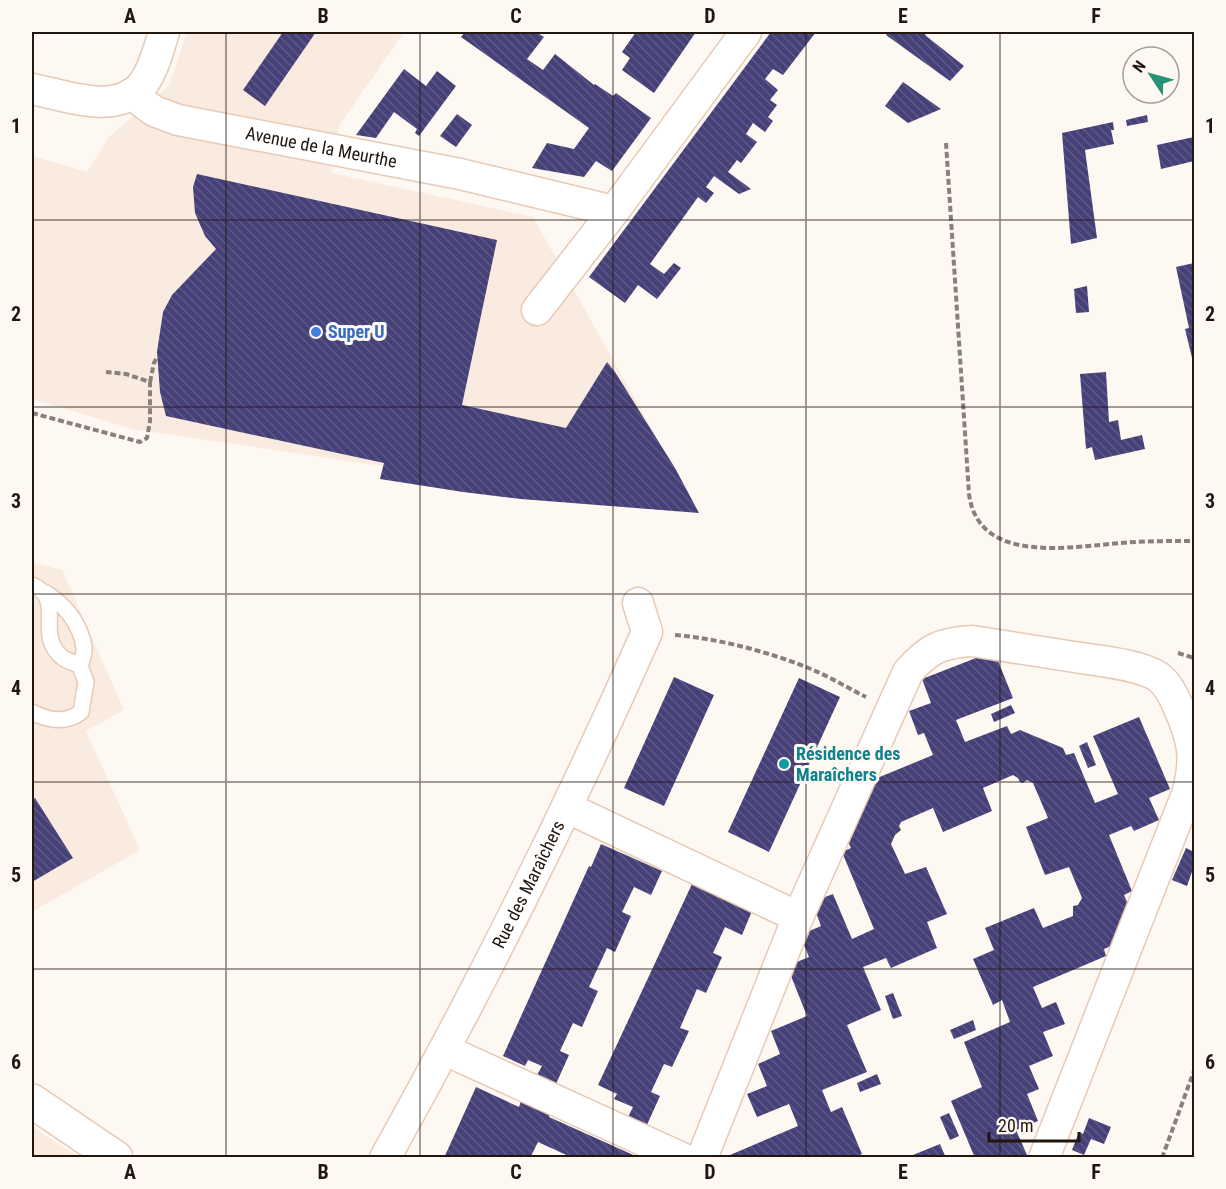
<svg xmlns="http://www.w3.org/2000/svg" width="1226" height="1189" font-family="'Roboto Condensed',sans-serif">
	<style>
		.built { fill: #faebe0 }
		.building { fill: url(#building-back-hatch) }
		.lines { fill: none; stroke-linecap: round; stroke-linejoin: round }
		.service-casing { stroke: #e7cab5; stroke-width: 18 }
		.minor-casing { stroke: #e7cab5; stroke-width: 33 }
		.tertiary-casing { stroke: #e7cab5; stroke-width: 36 }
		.path { stroke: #888079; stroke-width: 4; stroke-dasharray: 6 3; stroke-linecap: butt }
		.service { stroke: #fff; stroke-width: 15 }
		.minor { stroke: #fff; stroke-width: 30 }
		.tertiary { stroke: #fff; stroke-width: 33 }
		.grid { fill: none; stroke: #21170f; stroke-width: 1.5; stroke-opacity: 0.55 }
		.shop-dot { fill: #3f7fe0; stroke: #fef8f3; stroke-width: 2 }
		.culture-dot { fill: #0f9aa8; stroke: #fef8f3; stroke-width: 2 }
		.labels { text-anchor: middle; stroke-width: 6; stroke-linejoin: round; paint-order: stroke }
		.street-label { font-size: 18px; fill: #21170f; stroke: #fef8f3 }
		.shop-label { font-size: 18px; font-weight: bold; fill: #366cbe; stroke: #fef8f3; text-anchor: start }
		.culture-label { font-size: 18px; font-weight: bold; fill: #0d838f; stroke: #fef8f3; text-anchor: start }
		.neatline { fill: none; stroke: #21170f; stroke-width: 2 }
		.grid-label { font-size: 20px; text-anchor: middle; font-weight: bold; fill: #21170f }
	</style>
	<defs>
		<pattern id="building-back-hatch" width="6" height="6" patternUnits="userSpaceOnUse" patternTransform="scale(1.5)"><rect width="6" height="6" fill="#464078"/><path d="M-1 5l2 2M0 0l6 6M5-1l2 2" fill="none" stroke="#5e5885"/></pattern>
	</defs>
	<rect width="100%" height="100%" fill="#fef8f3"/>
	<path class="built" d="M187 32H404L339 126 332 173 533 217 699 513 132 429 32 399V156L87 172 109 137 169 86Z
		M32 562 62 570 124 710 86 731 140 850 32 912Z
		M32 1126 45 1135 78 1157H32Z"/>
	<path class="building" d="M283 32H316L265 106 243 90Z
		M465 32H536L544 37 527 59 543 70 555 54 594 85 595 84 613 96 616 93 651 118 612 171 596 161 584 177 532 168 547 143 574 149 589 128 461 37Z
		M636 32H696L654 93 622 70 630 58 622 52Z
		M771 32H816L783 75 773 69 765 79 778 90 770 100 777 105 768 117 773 121 765 132 753 123 746 134 757 142 741 163 737 160 728 172 751 189 739 194 714 176 706 187 714 193 706 203 698 197 650 264 664 274 674 263 681 268 657 299 638 285 625 303 589 277Z
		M889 32H927L925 35 964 66 950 81 886 35Z
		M404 69 426 86 437 71 456 86 419 136 415 133 417 129 394 112 376 138 356 135Z
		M903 82 941 109 908 123 885 106Z
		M457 114 472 125 456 147 440 136Z
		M1147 115 1148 122 1127 126 1126 120Z
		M1113 122 1114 130H1111L1114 144 1085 150 1097 238 1071 244 1062 133Z
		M1194 137V161L1161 169 1157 145Z
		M197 174 497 240 462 405 566 428 607 362 615 372 675 468 699 513 521 499 463 492 380 479 384 463 166 416 160 392 157 352 163 312 172 295 216 249 205 236 195 213 193 187Z
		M1194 263V366L1185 329 1189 328 1176 267Z
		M1087 286 1089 312 1076 313 1074 289Z
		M1106 372 1109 422 1118 420 1121 440 1142 435 1145 449 1095 460 1092 447 1086 449 1080 374Z
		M994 651 1013 698 956 720 965 742 1007 726 1011 734 1020 730 1063 748 1066 755 1074 753 1095 803 1118 794 1093 736 1139 717 1170 789 1149 798 1159 820 1134 831 1131 826 1109 835 1132 891 1124 895 1128 904 1111 946 1104 949 1106 956 1033 987 1042 1008 1056 1002 1065 1024 1043 1032 1053 1056 1029 1066 1039 1089 1027 1094 1038 1121 1016 1130 1027 1155 1020 1158H975L951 1101 982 1087 964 1042 1010 1022 1002 1000 993 1005 973 959 994 950 985 928 1034 908 1043 928 1073 916V906L1078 905 1082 898 1069 867 1045 875 1026 827 1048 818 1033 783 1027 780 1023 783 1020 782 1018 778 1013 775 983 788 992 811 943 832 933 808 901 822 899 826 901 830 895 835 891 844 905 874 926 867 947 914 927 922 937 948 891 968 886 958 863 967 881 1010 847 1025 867 1072 822 1090 831 1112 842 1107 862 1154 852 1158H723L798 1126 789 1104 757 1117 747 1094 767 1086 758 1064 780 1054 771 1031 807 1016 787 966 809 957 800 935 821 926 812 902 833 894 852 939 874 929 842 852 851 848 846 837 870 781 933 755 924 733 918 735 909 711 931 703 922 679Z
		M674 677 714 695 664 806 624 788Z
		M799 678 840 697 769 852 728 832Z
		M1011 705 1015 713 994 722 991 714Z
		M1087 742 1096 765 1088 768 1079 746Z
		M35 798 73 858 32 882V800Z
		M601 844 662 871 651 895 634 887 622 912 631 916 615 952 607 948 589 987 598 991 582 1027 573 1023 560 1051 569 1055 556 1084 537 1075 542 1066 528 1060 525 1066 503 1056 589 866 591 867Z
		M1186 848 1194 852V866L1187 886 1172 880Z
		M692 884 752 911 742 935 725 927 713 953 722 957 706 993 697 989 680 1028 689 1031 672 1067 664 1064 651 1092 660 1096 646 1127 627 1119 633 1107 614 1099 617 1094 598 1085Z
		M893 993 902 1016 893 1019 885 996Z
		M973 1020 976 1030 954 1039 950 1030Z
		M877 1074 881 1084 860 1092 857 1083Z
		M476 1087 519 1107 521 1101 550 1114 549 1117 640 1158H573L538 1142 530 1158H444Z
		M949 1113 959 1136 950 1140 940 1117Z
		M1089 1118 1111 1127 1104 1144 1091 1139 1084 1155 1072 1150 1079 1132 1083 1134Z
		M940 1144 946 1158H908V1157Z"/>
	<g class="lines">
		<g class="service-casing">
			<path id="service" d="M32 585C67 599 33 634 63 658 68 661 75 663 80 666L86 682 81 712C66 724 47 720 32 712
				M46 593C66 606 80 623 84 647 85 653 82 660 80 666"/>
		</g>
		<g class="minor-casing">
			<g id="minor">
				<path d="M32 89C65 95 117 117 143 84 154 69 159 48 164 32"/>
				<path id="s1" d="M131 94 154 111 178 120 460 174 614 211"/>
				<path d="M537 310 614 211 746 32"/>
				<path d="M568 808 798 917"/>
				<path d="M445 1050 682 1158"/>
				<path id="s2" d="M385 1158C481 986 568 811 647 632L638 603"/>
				<path d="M702 1158 798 917 908 672C929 648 941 643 972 641 1004 646 1036 651 1068 656 1091 660 1144 664 1161 679 1168 685 1174 697 1178 706 1193 739 1197 759 1187 794L1044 1158"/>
			</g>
		</g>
		<g class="tertiary-casing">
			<path id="tertiary" d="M32 1101 116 1158"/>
		</g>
		<path class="path" d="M946 143 969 494C978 565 1070 547 1121 543 1145 541 1170 541 1194 541
			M150 382 154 363 157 357
			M32 413 140 442 147 438 150 421V382L126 374 106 372
			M675 635C721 639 769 652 811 669 830 677 848 688 866 697
			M1178 653 1194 658
			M1162 1158 1194 1071"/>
		<use href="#service" class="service"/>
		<use href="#minor" class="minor"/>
		<use href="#tertiary" class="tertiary"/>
	</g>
	<path class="grid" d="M226 32V1158M420 32V1158M613 32V1158M806 32V1158M1000 32V1158M32 220H1194M32 407H1194M32 594H1194M32 782H1194M32 969H1194"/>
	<circle class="shop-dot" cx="316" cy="332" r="6"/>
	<circle class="culture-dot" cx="784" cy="764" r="6"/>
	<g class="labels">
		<g class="street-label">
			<text dy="6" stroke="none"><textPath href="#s1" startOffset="200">Avenue de la Meurthe</textPath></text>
			<text dy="6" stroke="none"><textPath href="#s2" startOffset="309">Rue des Maraîchers</textPath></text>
		</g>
		<g class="shop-label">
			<text x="328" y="338">Super U</text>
		</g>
		<g class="culture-label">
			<text x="796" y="760">Résidence des<tspan x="796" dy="21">Maraîchers</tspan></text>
		</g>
	</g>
	<rect width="1226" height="1189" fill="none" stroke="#fef8f3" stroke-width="66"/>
	<g transform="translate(1151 75) rotate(306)"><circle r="28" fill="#fef8f3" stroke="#a69e98" stroke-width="1.5"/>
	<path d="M0-4.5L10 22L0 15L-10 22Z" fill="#259374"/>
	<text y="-9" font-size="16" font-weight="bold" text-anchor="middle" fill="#21170f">N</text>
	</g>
	<path d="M989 1132v9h90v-9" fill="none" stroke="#21170f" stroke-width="3"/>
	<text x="998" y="1132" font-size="18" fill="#21170f" stroke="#fef8f3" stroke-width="4.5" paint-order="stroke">20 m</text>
	<rect x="33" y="33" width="1160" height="1123" class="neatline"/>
	<g class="grid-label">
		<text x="130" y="23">A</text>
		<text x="323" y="23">B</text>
		<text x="516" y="23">C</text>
		<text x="710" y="23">D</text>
		<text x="903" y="23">E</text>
		<text x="1096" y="23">F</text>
		<text x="16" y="133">1</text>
		<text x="1210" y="133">1</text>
		<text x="16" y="321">2</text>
		<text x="1210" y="321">2</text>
		<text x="16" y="508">3</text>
		<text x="1210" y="508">3</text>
		<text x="16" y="695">4</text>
		<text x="1210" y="695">4</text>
		<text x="16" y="882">5</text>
		<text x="1210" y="882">5</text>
		<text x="16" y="1069">6</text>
		<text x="1210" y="1069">6</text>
		<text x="130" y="1179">A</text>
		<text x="323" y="1179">B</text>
		<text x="516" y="1179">C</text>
		<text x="710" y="1179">D</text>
		<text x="903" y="1179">E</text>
		<text x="1096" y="1179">F</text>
	</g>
</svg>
